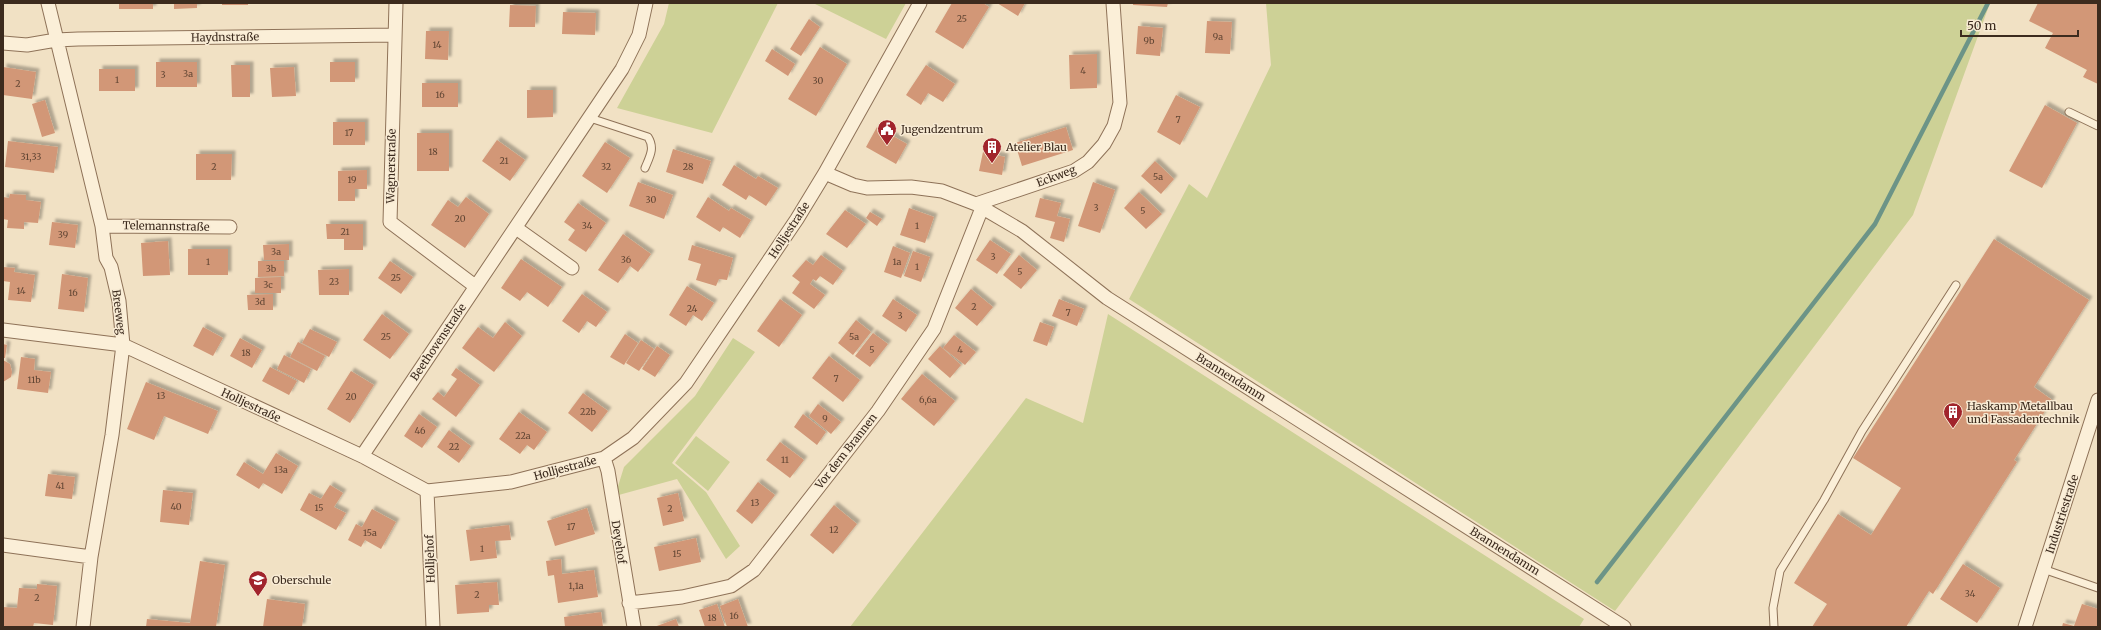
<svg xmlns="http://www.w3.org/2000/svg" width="2101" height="630" font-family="Merriweather,serif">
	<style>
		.green { fill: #cdd196 }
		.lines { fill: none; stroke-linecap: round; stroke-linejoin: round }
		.stream { stroke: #6c9487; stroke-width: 4.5 }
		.building { fill: #d29777; filter: url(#shadow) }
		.lane-casing { stroke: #8e7258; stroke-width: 9 }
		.street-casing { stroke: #8e7258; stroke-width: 15 }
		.lane { stroke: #fbefd8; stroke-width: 7 }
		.street { stroke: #fbefd8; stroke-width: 13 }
		.labels { text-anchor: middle; stroke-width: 3; stroke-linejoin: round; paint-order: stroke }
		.number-label { font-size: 9px; fill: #624634 }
		.street-label { font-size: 11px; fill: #3c2b1e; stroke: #f8ebd4 }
		.poi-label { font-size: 11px; fill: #3c2b1e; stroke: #f8ebd4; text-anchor: start }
	</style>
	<defs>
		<filter id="shadow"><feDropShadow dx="3.5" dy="-3.5" stdDeviation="1" flood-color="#0004"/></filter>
	</defs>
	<rect width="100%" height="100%" fill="#f1e1c4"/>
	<path class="green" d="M669 3H778L712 133 617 108 664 24Z
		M813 3H906L886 39Z
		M1266 3H1990L1913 215 1615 611 1129 299 1189 184 1207 198 1271 65Z
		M1108 314 1584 619 1579 627H850L1026 398 1083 423Z
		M733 338 755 352 672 463 706 492 740 546 726 559 677 479 615 496 624 467 695 396Z
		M696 436 730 462 708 491 675 463Z"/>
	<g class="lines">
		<path class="stream" d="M1597 582 1875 224 1988 3"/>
	</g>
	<path class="building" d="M119 3H153V9H119Z
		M174 3H197V8L174 9Z
		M222 3H248V5H222Z
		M952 3H983L989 7 963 49 935 32Z
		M997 3H1025L1018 16Z
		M1133 3H1168L1167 7 1133 5Z
		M2038 3H2098V84L2083 77 2087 70 2045 48 2053 33 2029 21Z
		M510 5 536 6 535 27H509Z
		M563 12 596 13 595 35 562 34Z
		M809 19 820 27 801 56 790 49Z
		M1207 21 1232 22 1230 54 1205 53Z
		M1138 26 1163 28 1160 56 1136 54Z
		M426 31H449L448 60 425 59Z
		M820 47 847 64 816 116 788 99Z
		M772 49 795 64 788 76 765 61Z
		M1097 54V88L1070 89 1069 55Z
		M156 62H197V87H156Z
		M330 62H355V82H330Z
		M231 65H250V97H232Z
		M926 65 955 84 943 102 928 93 921 105 906 95Z
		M3 67 36 72 32 99 3 95Z
		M294 67 296 96 272 97 270 68Z
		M99 69H135V91H99Z
		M422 83H458V107H422Z
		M527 90H553V117L527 118Z
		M1176 95 1200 107 1180 145 1157 132Z
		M45 100 55 133 42 137 32 104Z
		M2045 105 2077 123 2042 188 2009 171Z
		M333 122H365V145H333Z
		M877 127 907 144 896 164 866 147Z
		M1066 127 1073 150 1022 166 1015 143Z
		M417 133H449V171H417Z
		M497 140 525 160 510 181 482 161Z
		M8 141 58 147 54 173 5 167Z
		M605 142 630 158 607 193 582 176Z
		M673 149 711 161 703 184 666 172Z
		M983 152 1005 157 1002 175 979 171Z
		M196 154H232L231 180H196Z
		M1155 161 1174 179 1161 194 1141 176Z
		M734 165 756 179 758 176 778 188 766 206 749 195 746 200 722 185Z
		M367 170V189H355V201H338V171Z
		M638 182 673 195 664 219 629 206Z
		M1093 182 1115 190 1100 233 1078 226Z
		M1139 192 1162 214 1146 229 1124 208Z
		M10 194 26 195V200L41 202 38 223 24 222V229L7 228 8 220 3 219V197L9 198Z
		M466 197 489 214 465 248 431 225 448 200 458 207Z
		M708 197 729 211 731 208 751 220 740 238 723 227 720 232 696 217Z
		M1040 198 1061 203 1057 216 1070 219 1064 242 1050 238 1055 222 1035 217Z
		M578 203 606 223 586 252 568 240 575 230 564 222Z
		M909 208 934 217 925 243 900 235Z
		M845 210 866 224 847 248 826 234Z
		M870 212 882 219 877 226 866 218Z
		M52 222 78 225 75 248 49 245Z
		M326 224H363V250H344V239H327Z
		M623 234 651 254 638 272 630 266 618 283 598 270Z
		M1994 239 2089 300 2034 387 2052 400 2014 460 2017 462 1933 594 1929 591 1906 627H1812L1827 604 1794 583 1838 514 1871 535 1901 488 1853 458Z
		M990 240 1011 254 997 274 976 260Z
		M168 241 170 275 143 276 141 243Z
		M289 244V260H264L263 245Z
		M692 245 733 258 727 280 719 279 716 286 696 280 701 264 688 260Z
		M893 246 910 253 901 278 884 272Z
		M188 249H228V275H188Z
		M913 251 930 257 921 282 904 276Z
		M821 255 843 271 833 285 820 276 816 281 813 279 810 284 825 295 814 309 792 293 800 282 792 276 806 260 813 265Z
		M1019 255 1037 270 1021 289 1003 275Z
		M521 259 562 287 548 307 527 292 520 301 501 288Z
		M258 261H284V276L258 277Z
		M390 261 413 277 401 294 378 278Z
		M3 267 15 268 14 272 35 275 31 302 8 300 10 282 3 281Z
		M349 269V295H319L318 270Z
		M62 274 88 278 84 312 58 309Z
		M281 277V293H255V278Z
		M687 286 714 303 702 321 693 315 686 326 669 315Z
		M971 289 993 307 977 326 955 308Z
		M273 294V310H248L247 295Z
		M582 294 607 312 596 327 587 321 579 333 562 321Z
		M780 299 802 315 779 347 757 331Z
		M893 299 917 315 906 332 882 316Z
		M1059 299 1084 309 1077 326 1052 316Z
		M382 314 409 334 390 359 363 340Z
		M856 320 871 332 853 355 838 343Z
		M505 322 522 336 494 372 462 348 478 327 493 338Z
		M1040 322 1054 327 1047 346 1033 341Z
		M203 327 223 338 213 356 193 346Z
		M310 329 337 342 329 357 302 343Z
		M873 333 888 344 870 367 855 356Z
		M625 334 638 343 624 365 610 357Z
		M954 335 976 352 965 365 943 348Z
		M240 338 262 350 252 368 230 356Z
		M641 340 654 349 639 371 626 363Z
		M298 342 325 356 317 371 290 357Z
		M3 344 7 345 5 358H3Z
		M657 346 670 355 655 377 642 369Z
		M940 346 961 365 950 378 928 359Z
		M284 355 311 369 304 383 277 369Z
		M829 356 860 380 843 402 812 378Z
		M21 357 35 359 34 370 51 372 48 393 17 389Z
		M3 360 10 364 12 372 11 377 3 382Z
		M270 367 297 381 289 395 262 381Z
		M456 368 480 385 456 417 432 399 438 392 444 397 457 379 451 375Z
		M351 371 374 385 350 423 327 409Z
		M922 374 955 401 934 426 901 399Z
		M146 382 218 411 208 434 164 416 154 440 127 429Z
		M583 393 608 411 592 432 568 413Z
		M818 404 841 422 831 434 809 416Z
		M519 412 547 432 534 450 527 445 520 454 499 439Z
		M419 414 437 427 422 448 404 436Z
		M803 414 826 432 817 445 794 427Z
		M449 430 471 446 459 463 437 447Z
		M780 442 804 460 790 478 766 460Z
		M276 453 298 466 282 494 263 483 259 489 236 475 244 462 263 474Z
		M48 474 75 477 72 499 45 496Z
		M758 482 775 495 752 524 736 511Z
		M330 485 343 493 334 507 346 513 336 530 300 510 309 493 321 499Z
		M163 490 193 493 189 525 160 522Z
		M678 493 684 521 663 526 657 498Z
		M834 505 857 524 833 554 810 535Z
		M587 508 595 534 555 546 547 521Z
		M372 509 396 522 381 549 365 540 361 547 348 540 356 524 362 527Z
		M509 525 511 540 495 541 497 558 470 561 466 530Z
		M696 538 701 562 659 571 654 547Z
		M561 559 562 574 594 570 598 597 558 603 554 575 548 576 546 561Z
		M200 561 225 565 216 627H146L147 619 190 623Z
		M1963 564 2000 588 1977 623 1940 599Z
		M497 582 499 605H489V612L457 614 455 585Z
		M37 584 57 586 53 625 34 623 33 627H3V607L17 608 19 588 37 589Z
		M267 599 305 604 302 627H263Z
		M738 599 748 627H727L720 606Z
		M717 604 725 627H705L699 610Z
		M2082 604 2098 609V627H2062L2063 623 2074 626Z
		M601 612 603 627H565L564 617Z
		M676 619 679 627H654Z"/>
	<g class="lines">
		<g class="lane-casing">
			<path id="lane" d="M2069 112 2098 126
				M590 118 648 137C655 148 650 156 645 168
				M2043 569 2098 588
				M1774 627 1773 608 1780 571 1824 500 1862 431 1956 285"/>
		</g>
		<g class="street-casing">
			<path id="street" d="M48 3 102 226 106 258 111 267 119 301 123 345 112 435 91 557 83 627
				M396 3 390 222 475 286
				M3 43 27 45 56 40 78 39 394 35
				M825 173 853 185 867 188 911 187 942 191 976 204 1022 231 1107 298 1624 627
				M976 204 1074 171 1088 162 1104 144 1114 126 1120 103 1113 3
				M102 226 230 227
				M516 228 572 268
				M3 330 123 345 362 456 427 491 511 482 604 458 633 438 686 383 797 219 825 173 920 3
				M362 456 622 69 639 35 646 3
				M604 458 608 471 634 627
				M427 491 433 627
				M3 545 91 557
				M629 603 682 597 731 586 754 570 878 411 934 329 982 208
				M2025 627 2098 400"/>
		</g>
		<use href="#lane" class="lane"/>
		<use href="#street" class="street"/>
	</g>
	<defs>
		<g id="civic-pin" transform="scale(1)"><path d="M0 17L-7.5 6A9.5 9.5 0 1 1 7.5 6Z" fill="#a1242c" stroke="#f8ebd4"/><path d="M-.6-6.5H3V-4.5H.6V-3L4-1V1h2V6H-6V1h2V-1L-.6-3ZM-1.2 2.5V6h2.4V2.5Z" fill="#fff"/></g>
		<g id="building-pin" transform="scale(1)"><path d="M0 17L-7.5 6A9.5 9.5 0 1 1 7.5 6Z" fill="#a1242c" stroke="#f8ebd4"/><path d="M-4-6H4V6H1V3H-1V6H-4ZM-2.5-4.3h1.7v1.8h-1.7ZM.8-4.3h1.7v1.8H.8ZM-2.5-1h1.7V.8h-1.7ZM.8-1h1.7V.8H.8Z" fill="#fff"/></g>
		<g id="school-pin" transform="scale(1)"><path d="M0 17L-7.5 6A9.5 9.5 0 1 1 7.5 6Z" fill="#a1242c" stroke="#f8ebd4"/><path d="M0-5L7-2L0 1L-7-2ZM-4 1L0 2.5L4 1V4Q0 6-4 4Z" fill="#fff"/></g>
	</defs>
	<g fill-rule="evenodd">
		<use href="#civic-pin" x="887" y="129"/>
		<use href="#building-pin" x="992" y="147"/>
		<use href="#building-pin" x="1953" y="412"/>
		<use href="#school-pin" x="258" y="580"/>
	</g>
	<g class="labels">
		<g class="number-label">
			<text x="962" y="22">25</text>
			<text x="1218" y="40">9a</text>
			<text x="1149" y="44">9b</text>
			<text x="437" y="48">14</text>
			<text x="1083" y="74">4</text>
			<text x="188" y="77">3a</text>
			<text x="163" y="78">3</text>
			<text x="117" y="83">1</text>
			<text x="818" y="84">30</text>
			<text x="18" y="87">2</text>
			<text x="440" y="98">16</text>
			<text x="1178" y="123">7</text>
			<text x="349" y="136">17</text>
			<text x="433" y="155">18</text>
			<text x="31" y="160">31,33</text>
			<text x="504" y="164">21</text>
			<text x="214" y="170">2</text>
			<text x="606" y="170">32</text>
			<text x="688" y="170">28</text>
			<text x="1158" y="180">5a</text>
			<text x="352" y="183">19</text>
			<text x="651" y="203">30</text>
			<text x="1096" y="211">3</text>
			<text x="1143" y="214">5</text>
			<text x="460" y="222">20</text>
			<text x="587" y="229">34</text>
			<text x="917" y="229">1</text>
			<text x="345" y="235">21</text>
			<text x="63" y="238">39</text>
			<text x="276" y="255">3a</text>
			<text x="993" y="260">3</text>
			<text x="626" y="263">36</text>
			<text x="208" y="265">1</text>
			<text x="897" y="265">1a</text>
			<text x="917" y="270">1</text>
			<text x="271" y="272">3b</text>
			<text x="1020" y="275">5</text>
			<text x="396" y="281">25</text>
			<text x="334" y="285">23</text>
			<text x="268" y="288">3c</text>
			<text x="21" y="294">14</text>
			<text x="73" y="296">16</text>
			<text x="260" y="305">3d</text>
			<text x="974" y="310">2</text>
			<text x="692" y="312">24</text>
			<text x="1068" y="316">7</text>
			<text x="900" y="319">3</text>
			<text x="386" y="340">25</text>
			<text x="854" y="340">5a</text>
			<text x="872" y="353">5</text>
			<text x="960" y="353">4</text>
			<text x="246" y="356">18</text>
			<text x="836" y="382">7</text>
			<text x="34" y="383">11b</text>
			<text x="161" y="399">13</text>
			<text x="351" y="400">20</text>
			<text x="928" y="403">6,6a</text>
			<text x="588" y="415">22b</text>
			<text x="825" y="422">9</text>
			<text x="420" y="434">46</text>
			<text x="523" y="439">22a</text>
			<text x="454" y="450">22</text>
			<text x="785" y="463">11</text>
			<text x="281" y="473">13a</text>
			<text x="60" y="489">41</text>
			<text x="755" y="506">13</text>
			<text x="176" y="510">40</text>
			<text x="319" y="511">15</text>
			<text x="670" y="512">2</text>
			<text x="571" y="530">17</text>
			<text x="834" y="533">12</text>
			<text x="370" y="536">15a</text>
			<text x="482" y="552">1</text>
			<text x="677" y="557">15</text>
			<text x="576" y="589">1,1a</text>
			<text x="1970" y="597">34</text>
			<text x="477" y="598">2</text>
			<text x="37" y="601">2</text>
			<text x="734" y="619">16</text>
			<text x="712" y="621">18</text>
		</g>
		<g class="street-label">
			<text transform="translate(225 37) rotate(-1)" y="4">Haydnstraße</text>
			<text transform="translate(391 166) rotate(-89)" y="4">Wagnerstraße</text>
			<text transform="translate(1056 176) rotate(-21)" y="4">Eckweg</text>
			<text transform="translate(166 226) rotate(1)" y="4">Telemannstraße</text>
			<text transform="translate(789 230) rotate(-57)" y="4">Holljestraße</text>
			<text transform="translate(119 312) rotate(83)" y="4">Breeweg</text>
			<text transform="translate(438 342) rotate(-56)" y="4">Beethovenstraße</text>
			<text transform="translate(1231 377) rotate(32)" y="4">Brannendamm</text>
			<text transform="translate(251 405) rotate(25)" y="4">Holljestraße</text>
			<text transform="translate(846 451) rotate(-52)" y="4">Vor dem Brannen</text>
			<text transform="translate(565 468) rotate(-15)" y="4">Holljestraße</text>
			<text transform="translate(2062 514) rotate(-72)" y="4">Industriestraße</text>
			<text transform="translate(619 542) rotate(81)" y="4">Deyehof</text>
			<text transform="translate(1505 551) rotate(32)" y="4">Brannendamm</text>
			<text transform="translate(430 559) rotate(-92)" y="4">Holljehof</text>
		</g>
		<g class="poi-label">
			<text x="901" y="133">Jugendzentrum</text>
			<text x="1006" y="151">Atelier Blau</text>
			<text x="1967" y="410">Haskamp Metallbau<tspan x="1967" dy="13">und Fassadentechnik</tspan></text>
			<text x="272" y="584">Oberschule</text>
		</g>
	</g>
	<rect width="2101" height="630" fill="none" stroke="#3c2b1e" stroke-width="8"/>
	<path d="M1961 30v6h117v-6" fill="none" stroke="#3c2b1e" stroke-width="2"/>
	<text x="1967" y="30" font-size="12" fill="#3c2b1e" stroke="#f8ebd4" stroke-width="3" paint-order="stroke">50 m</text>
</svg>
